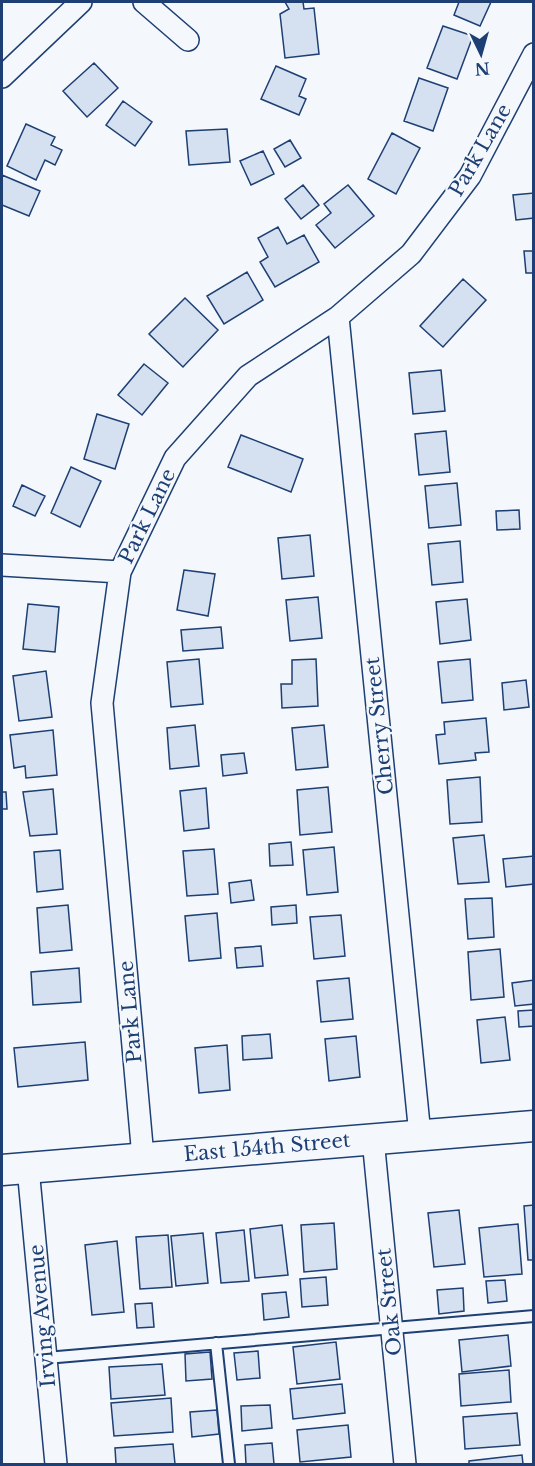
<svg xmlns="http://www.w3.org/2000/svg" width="535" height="1466" font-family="'Libre Baskerville',serif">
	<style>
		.building { fill: #d5e0f0; stroke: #1d3f73; stroke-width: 1.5 }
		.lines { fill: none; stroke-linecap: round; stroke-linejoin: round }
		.lane-casing { stroke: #1d3f73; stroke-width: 14 }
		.street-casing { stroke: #1d3f73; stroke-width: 24 }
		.secondary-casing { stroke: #1d3f73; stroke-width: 33 }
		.lane { stroke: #f4f7fb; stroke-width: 10 }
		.street { stroke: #f4f7fb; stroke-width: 21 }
		.secondary { stroke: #f4f7fb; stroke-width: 30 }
		.labels { text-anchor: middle; stroke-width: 4.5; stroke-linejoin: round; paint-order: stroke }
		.street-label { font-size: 20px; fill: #1d3f73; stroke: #f4f7fb }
	</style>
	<rect width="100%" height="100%" fill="#f4f7fb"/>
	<path class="building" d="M285 2H303L304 9 314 8 319 54 285 58 280 14 289 9Z
		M459 2H491L480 26 454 15Z
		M443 26 473 36 457 79 427 68Z
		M94 63 118 88 87 117 63 91Z
		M276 66 306 79 299 96 306 99 299 115 261 99Z
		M419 78 448 88 433 131 404 121Z
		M123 101 152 122 135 146 106 125Z
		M26 124 55 137 51 145 62 150 55 165 45 160 36 180 7 166Z
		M227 129 230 162 189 165 186 131Z
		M392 133 420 148 396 194 368 179Z
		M290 140 301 158 285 167 274 149Z
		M263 151 274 174 251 185 240 161Z
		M2 175 40 191 29 216 2 205Z
		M303 185 319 205 301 219 285 199Z
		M348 185 374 216 335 248 316 225 331 213 324 204Z
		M534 193V218L516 220 513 195Z
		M278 227 287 244 304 235 319 262 275 287 260 262 268 257 258 238Z
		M524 251H534V273H526Z
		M247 272 263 300 224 324 207 296Z
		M463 279 486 300 443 347 420 326Z
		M185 298 218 330 183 367 149 334Z
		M144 364 168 383 142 415 118 395Z
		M441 370 445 411 413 414 409 373Z
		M97 414 129 424 115 469 84 459Z
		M446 431 450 472 419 475 415 434Z
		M241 435 303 459 291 492 228 467Z
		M71 467 101 481 80 527 51 513Z
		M457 483 461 525 429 528 425 486Z
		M22 485 45 496 35 516 13 506Z
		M519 510 520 529 497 530 496 511Z
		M310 535 314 576 282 579 278 538Z
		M460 541 463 582 432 585 428 544Z
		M184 570 215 574 208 616 177 610Z
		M318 597 322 638 290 641 286 600Z
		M467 599 471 640 440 644 436 602Z
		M28 604 59 607 55 652 23 649Z
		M221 627 223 648 183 651 181 630Z
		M199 659 203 704 171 707 167 662Z
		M316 659 318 706 282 708 281 684H292V660Z
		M470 659 473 700 442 703 438 662Z
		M46 671 52 717 19 721 13 676Z
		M526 680 529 707 504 710 502 683Z
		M486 718 489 752 475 753 476 760 439 764 436 735 445 734 444 722Z
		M195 725 199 766 170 769 167 728Z
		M324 725 328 767 296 770 292 728Z
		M53 730 57 775 26 778 25 766 14 768 10 735Z
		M244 753 247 773 223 776 221 755Z
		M480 777 482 822 450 824 447 780Z
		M328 787 332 832 300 835 297 790Z
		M206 788 209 828 184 831 180 791Z
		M53 789 57 834 30 836 23 792Z
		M2 792H6L7 809H2Z
		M484 835 489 882 458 884 453 838Z
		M291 842 293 865 270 866 269 844Z
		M334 847 338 892 307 895 303 850Z
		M214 849 218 894 187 896 183 851Z
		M60 850 63 889 37 892 34 852Z
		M534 856V884L506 887 503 859Z
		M251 880 254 900 231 903 229 883Z
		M492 898 494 937 468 939 465 899Z
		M68 905 72 950 40 953 37 908Z
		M296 905 297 923 272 925 271 907Z
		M217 913 221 958 189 961 185 916Z
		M341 915 345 956 314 959 310 917Z
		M261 946 263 966 237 968 235 948Z
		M500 949 504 997 471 1000 468 952Z
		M79 968 81 1002 33 1005 31 972Z
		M349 978 353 1019 321 1022 317 981Z
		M534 980V1004L515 1006 512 983Z
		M534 1010V1026L519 1027 518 1011Z
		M505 1017 510 1060 481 1063 477 1020Z
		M270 1034 272 1058 243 1060 242 1036Z
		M356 1036 360 1077 329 1081 325 1039Z
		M85 1042 88 1080 18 1087 14 1048Z
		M227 1045 230 1090 199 1093 195 1048Z
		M534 1205V1260H528L524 1206Z
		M459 1210 465 1264 434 1267 428 1213Z
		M334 1223 337 1269 304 1272 301 1225Z
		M518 1224 522 1274 484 1277 479 1228Z
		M282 1225 288 1275 255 1278 250 1229Z
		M244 1230 249 1281 221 1283 216 1233Z
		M203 1233 208 1283 176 1286 171 1236Z
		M168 1235 172 1287 140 1289 136 1237Z
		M117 1241 124 1312 92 1315 85 1245Z
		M326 1277 328 1305 302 1307 300 1279Z
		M505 1280 507 1301 488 1303 486 1281Z
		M463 1288 464 1311 439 1314 437 1290Z
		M286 1292 289 1317 264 1320 262 1294Z
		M152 1303 154 1327 137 1328 135 1304Z
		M508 1335 511 1366 462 1372 459 1340Z
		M336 1342 340 1379 297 1384 293 1347Z
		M258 1351 260 1378 237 1380 234 1353Z
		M210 1352 212 1379 186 1381 185 1354Z
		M162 1364 165 1395 111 1399 109 1367Z
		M509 1370 511 1402 461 1406 459 1374Z
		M342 1384 345 1413 293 1419 290 1389Z
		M171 1398 173 1432 114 1436 111 1403Z
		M270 1405 272 1428 242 1431 241 1406Z
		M217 1410 219 1434 192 1437 190 1412Z
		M517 1413 520 1445 465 1449 463 1417Z
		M348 1425 351 1457 300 1462 297 1430Z
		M272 1443 274 1464H246L245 1445Z
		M173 1444 175 1464H116L115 1448Z
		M522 1455 523 1464H469V1461Z"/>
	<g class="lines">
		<g class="lane-casing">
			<path id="lane" d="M216 1343 229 1464
				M46 1358 534 1316"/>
		</g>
		<g class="street-casing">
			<path id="street" d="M144 2 188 40
				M2 77 81 2
				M338 317 420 1135
				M2 565 120 572
				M373 1139 405 1464
				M143 1157 102 703 120 572 175 458 248 376 338 317 411 254 470 176 534 54
				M28 1168 56 1464"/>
		</g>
		<g class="secondary-casing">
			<path id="secondary" d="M2 1170 534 1126"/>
		</g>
		<use href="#lane" class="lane"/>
		<use href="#street" class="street"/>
		<use href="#secondary" class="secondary"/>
	</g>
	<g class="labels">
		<g class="street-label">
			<text transform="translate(480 150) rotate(-60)" y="7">Park Lane</text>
			<text transform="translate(147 516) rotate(-64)" y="7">Park Lane</text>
			<text transform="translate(379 726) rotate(-96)" y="7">Cherry Street</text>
			<text transform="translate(130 1012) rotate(-95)" y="7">Park Lane</text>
			<text transform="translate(267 1147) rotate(-5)" y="7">East 154th Street</text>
			<text transform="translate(389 1302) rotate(-96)" y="7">Oak Street</text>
			<text transform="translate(42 1316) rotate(-95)" y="7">Irving Avenue</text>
		</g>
	</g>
	<rect width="535" height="1466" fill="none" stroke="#1d3f73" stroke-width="6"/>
	<g transform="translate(481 54) rotate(175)" stroke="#f4f7fb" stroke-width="4.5" paint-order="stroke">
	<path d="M0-4.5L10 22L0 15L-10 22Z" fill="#1d3f73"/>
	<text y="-9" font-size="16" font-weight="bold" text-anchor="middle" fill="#1d3f73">N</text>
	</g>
</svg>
